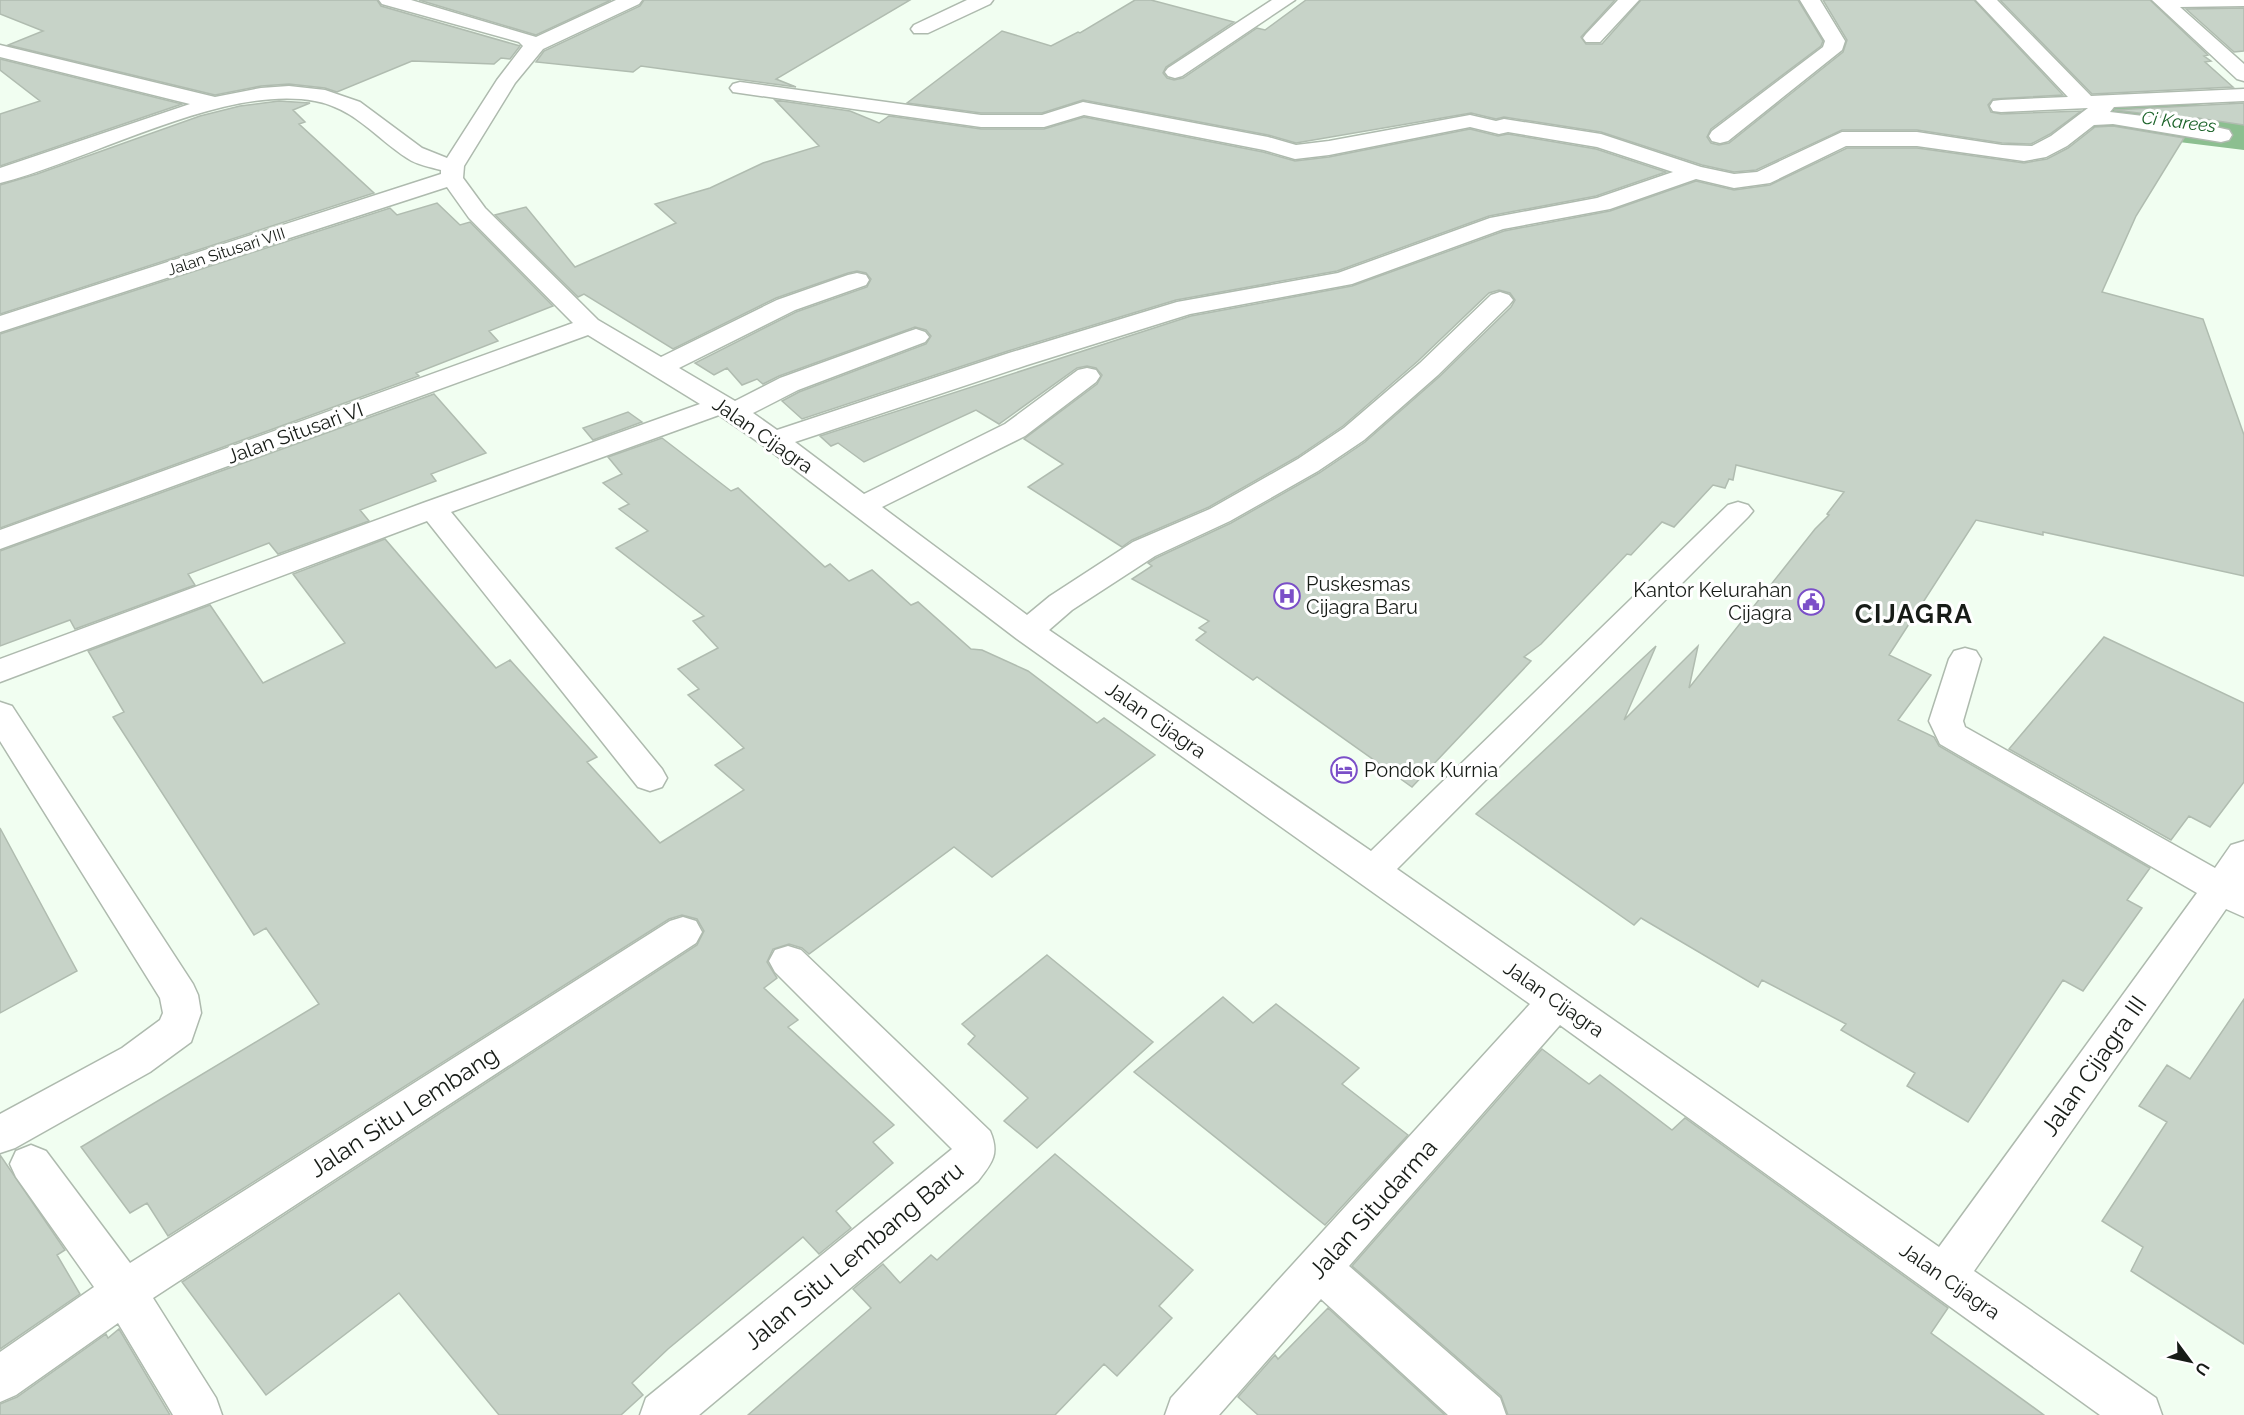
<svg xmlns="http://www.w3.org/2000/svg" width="2244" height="1415" font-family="Raleway,sans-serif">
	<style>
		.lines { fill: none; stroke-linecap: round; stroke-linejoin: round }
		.river { fill: #8cbf90; fill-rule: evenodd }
		.building { fill: #c7d3c8; stroke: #b0bcb0; stroke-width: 1.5 }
		.minor-casing { stroke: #aebaae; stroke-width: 3 }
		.minor { fill: #fff; fill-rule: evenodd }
		.labels { text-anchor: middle; stroke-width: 6; stroke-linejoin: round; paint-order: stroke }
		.far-street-label { font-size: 16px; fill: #171c17; stroke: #fff }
		.far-water-label { font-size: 18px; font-style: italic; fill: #1b6329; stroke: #fff }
		.street-label { font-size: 20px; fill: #171c17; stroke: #fff }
		.poi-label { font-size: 20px; fill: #171c17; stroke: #fff; text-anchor: start }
		.near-street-label { font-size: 24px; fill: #171c17; stroke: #fff }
		.district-label { font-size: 26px; font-weight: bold; letter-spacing: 1.5px; fill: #171c17; stroke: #fff }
	</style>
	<rect width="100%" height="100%" fill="#f1fef1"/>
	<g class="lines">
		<path class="river" d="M2114 94 2244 110V150L2114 134 2091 128 2081 114 2091 100Z"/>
	</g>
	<path class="building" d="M0 0H377L381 6 520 46 510 59 501 58 494 64 412 61 337 92 325 88 289 84 261 86 215 95 8 45 43 31 0 14Z
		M419 0H611L536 35Z
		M644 0H910L776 79 796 87 641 66 633 72 536 62 544 51 640 6Z
		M1135 0H1151L1234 22 1166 67 1163 73 1167 78 1174 80 1183 78 1257 28 1265 30 1306 0H1615L1581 37 1586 44H1602L1641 0H1798L1823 41 1821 46 1711 129 1707 137 1711 143 1719 145 1729 143 1843 52 1847 40 1823 0H1974L2063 95 1993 99 1988 105 1991 112 2001 114 2081 111 2050 134 2031 144 2002 143 1917 130H1842L1756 170 1734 172 1702 165 1601 132 1504 117 1496 119 1471 113 1296 143 1268 135 1083 100 1042 113H981L907 103 1002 31 1051 46 1078 32 1080 33Z
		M2000 0H2150L2208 55 2204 56 2211 61 2205 62 2233 87 2092 94Z
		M2244 8V51L2234 52 2186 9Z
		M0 59 182 104 0 166V114L40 101 0 70Z
		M775 100 850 111 879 123 889 116 981 129H1044L1084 117 1263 152 1295 161 1329 157 1470 129 1498 136 1508 134 1596 149 1666 172 1596 196 1489 216 1337 271 1176 300 1008 351 802 419 782 401 799 392 926 344 931 336 926 330 915 327 779 376 763 384 757 379 742 385 727 368 714 375 695 363 796 312 867 287 871 279 866 273 857 271 848 273 776 298 673 349 584 294 578 297 495 215 526 207 575 267 676 223 655 204 710 188 763 163 819 146Z
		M279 101 310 103 293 110 305 122 299 124 374 193 0 314V185L37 174 200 116 240 106Z
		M2244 103V125L2198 118 2196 120 2114 110Z
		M2113 126 2184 138 2136 216 2102 292 2203 319 2244 435V576L2043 532V535L1976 520 1889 655 1931 675 1898 720 1934 737 1939 746 2150 868 2127 900 2142 908 2083 991 2063 980 1968 1122 1907 1086 1915 1073 1841 1030 1846 1024 1762 980 1758 987 1641 918 1634 925 1476 814 1656 646 1624 720 1698 646 1689 688 1815 529 1829 515 1827 514 1844 492 1736 465 1733 480 1729 479 1725 488 1713 485 1674 527 1662 522 1631 555 1627 554 1541 644 1524 657 1531 661 1412 787 1257 677 1253 680 1196 640 1206 632 1199 628 1209 621 1132 579 1152 566 1148 563 1156 558 1231 523 1319 473 1365 442 1439 377 1511 307 1515 300 1510 293 1499 290 1489 293 1418 361 1343 426 1297 457 1209 507 1132 540 1122 547 1028 487 1063 464 1024 439 1097 384 1102 375 1096 368 1087 366 1077 368 999 424 976 410 864 462 838 443 831 446 820 436 1191 316 1352 286 1504 231 1610 211 1696 181 1734 190 1770 185 1847 148H1917L2024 163 2047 159 2068 148 2095 127Z
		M437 203 460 225 470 222 553 306 489 331 498 341 416 373 419 376 0 528V334L390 208 397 215Z
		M434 394 486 453 431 474 436 481 360 510 369 521 278 554 269 543 188 574 195 585 75 629 70 620 0 646V551Z
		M628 412 642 422 593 440 583 428Z
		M662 438 731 491 738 488 825 567 830 564 849 581 872 570 911 605 918 602 971 649 982 650 1028 671 1097 723 1104 718 1155 755 992 877 954 847 809 954 802 948 789 944 773 949 767 962 777 978 764 988 798 1020 788 1027 894 1125 873 1142 893 1163 836 1211 851 1228 819 1254 803 1237 668 1349 632 1383 643 1395 621 1415H499L399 1293 266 1395 182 1282 697 945 704 931 697 919 682 915 669 919 168 1236 147 1203 130 1213 81 1147 319 1004 266 928 254 935 113 717 124 712 88 651 210 605 263 683 345 643 293 574 385 539 496 668 510 660 597 757 587 762 660 843 744 790 715 765 744 748 688 695 699 689 678 669 718 648 693 621 704 616 616 548 648 531 619 509 629 504 603 483 622 474 608 457Z
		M2104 637 2244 703V782L2210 827 2189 816 2171 840 2009 749Z
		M0 828 77 971 0 1013Z
		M1047 955 1153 1042 1037 1148 1004 1121 1028 1098 968 1044 975 1036 962 1024Z
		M1223 997 1253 1023 1276 1004 1359 1068 1342 1084 1408 1135 1325 1225 1134 1072Z
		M2244 999V1344L2131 1271 2143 1247 2102 1221 2167 1122 2139 1106 2167 1065 2190 1079Z
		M1542 1049 1589 1084 1600 1075 1672 1130 1685 1118 1948 1308 1931 1333 2044 1415H1508L1501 1396 1352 1266Z
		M1055 1154 1193 1270 1159 1306 1172 1318 1117 1376 1104 1364 1055 1415H748L871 1308 853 1289 883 1264 900 1283 931 1255 937 1260Z
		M0 1155 65 1250 57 1255 80 1294 0 1349Z
		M1328 1308 1445 1415H1258L1238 1397 1275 1355 1278 1359Z
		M119 1329 170 1415H0V1404L17 1397 106 1334 108 1338Z"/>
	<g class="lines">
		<g class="minor-casing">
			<path id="minor" d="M379 0H411L536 37 616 0H642L639 4 543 49 515 83 464 166 463 178 485 208 598 320 661 357 777 300 848 275 857 273 866 275 869 280 866 285 795 310 679 368 735 401 780 378 907 332 916 329 925 332 929 337 925 342 798 390 753 413 777 430 1009 353 1177 302 1338 273 1490 218 1597 198 1673 172 1597 147 1508 132 1499 134 1470 127 1329 155 1295 159 1264 150 1084 115 1044 127H981L733 92 730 88 733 84 740 82 981 115H1042L1083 102 1268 137 1296 145 1329 141 1470 115 1496 121 1504 119 1601 134 1701 167 1734 174 1757 172 1842 132H1917L2002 145 2032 146 2051 136 2088 108 2001 112 1993 111 1990 106 1993 101 2001 100 2068 97 1976 0H1997L2091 96 2244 89V101L2114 107 2110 112 2193 122 2229 130 2232 135 2229 140 2221 142 2113 124 2094 125 2067 146 2046 157 2024 161 1917 146H1846L1770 183 1734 188 1696 179 1610 209 1503 229 1352 284 1190 314 1027 365 795 442 864 494 1005 424 1078 370 1087 368 1096 370 1100 376 1096 382 1025 436 882 507 1027 615 1050 596 1133 542 1210 509 1298 459 1344 428 1420 363 1491 295 1500 292 1509 295 1513 300 1509 305 1438 375 1364 440 1318 471 1230 521 1155 556 1072 610 1049 630 1371 851 1728 505 1738 502 1748 505 1753 511 1748 517 1397 869 1939 1247 2197 893 1940 744 1929 721 1949 659 1954 651 1965 648 1976 651 1981 659 1963 721 1965 727 2215 868 2231 845 2244 841V917L2226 909 1974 1271 2156 1398 2162 1415H2100L1560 1025 1349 1266 1500 1398 1506 1415H1448L1321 1299 1219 1415H1165L1171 1398 1530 1004 1017 639 764 446 719 415 451 512 662 769 667 778 662 787 650 791 638 787 427 521 0 682V659L423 503 700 404 588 335 0 549V530L573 323 469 218 447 187 0 332V316L441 174V170C430 167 417 165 407 158 376 138 354 108 315 101 223 84 91 160 0 183V168L190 104 0 57V45L215 97 261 88 289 86 325 90 360 102 422 148 447 158 497 80 523 46 519 42 382 4Z
				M967 0H993L990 4 928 33H914L911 29 914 25Z
				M1272 0H1295L1182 76 1175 78 1168 76 1165 72 1168 68Z
				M1618 0H1639L1600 42H1586L1583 38 1586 34Z
				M1800 0H1820L1845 41 1842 50 1728 141 1720 143 1712 141 1709 136 1712 131 1823 47 1825 41Z
				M2152 0H2244V6L2180 7 2244 64V81L2237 79Z
				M0 702 12 706 193 984 198 995 201 1013 191 1042 150 1072 15 1148 0 1153V1114L122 1048 160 1020 163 1013 160 998 0 741Z
				M683 917 696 921 702 932 696 943 153 1298 216 1398 222 1415H173L118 1323 16 1395 0 1402V1352L94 1287 16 1177 10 1164 16 1151 31 1145 46 1151 130 1263 670 921Z
				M788 946 801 950 990 1131C1000 1154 992 1163 978 1181L699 1415H640L646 1398 952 1149 775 972 769 961 775 950Z"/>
		</g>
		<use href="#minor" class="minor"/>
	</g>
	<defs>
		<g id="hospital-ring" transform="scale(1.35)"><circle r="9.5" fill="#fff" stroke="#7b4fc8" stroke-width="1.5"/><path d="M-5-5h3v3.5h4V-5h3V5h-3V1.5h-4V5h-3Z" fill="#7b4fc8"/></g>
		<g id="civic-ring" transform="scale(1.35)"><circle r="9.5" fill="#fff" stroke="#7b4fc8" stroke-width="1.5"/><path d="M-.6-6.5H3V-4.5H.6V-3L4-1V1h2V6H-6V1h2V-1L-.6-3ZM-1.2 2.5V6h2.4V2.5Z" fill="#7b4fc8"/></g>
		<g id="hotel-ring" transform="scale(1.35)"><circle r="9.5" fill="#fff" stroke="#7b4fc8" stroke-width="1.5"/><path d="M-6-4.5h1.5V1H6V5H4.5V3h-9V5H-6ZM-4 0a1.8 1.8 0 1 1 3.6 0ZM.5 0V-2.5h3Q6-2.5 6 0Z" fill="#7b4fc8"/></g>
	</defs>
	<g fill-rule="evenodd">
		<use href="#hospital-ring" x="1287" y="596"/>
		<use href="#civic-ring" x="1811" y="602"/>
		<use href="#hotel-ring" x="1344" y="770"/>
	</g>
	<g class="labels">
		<g class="far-street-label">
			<text transform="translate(226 251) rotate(-18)" y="6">Jalan Situsari VIII</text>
		</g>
		<g class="far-water-label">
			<text transform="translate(2179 122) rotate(7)" y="6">Ci Karees</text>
		</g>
		<g class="street-label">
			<text transform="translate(295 433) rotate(-20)" y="7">Jalan Situsari VI</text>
			<text transform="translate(763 435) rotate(35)" y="7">Jalan Cijagra</text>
			<text transform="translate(1156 720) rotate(35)" y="7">Jalan Cijagra</text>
			<text transform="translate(1554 999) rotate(35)" y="7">Jalan Cijagra</text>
			<text transform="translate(1950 1281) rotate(35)" y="7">Jalan Cijagra</text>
		</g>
		<g class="poi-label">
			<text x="1306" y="591">Puskesmas<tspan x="1306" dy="23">Cijagra Baru</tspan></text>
			<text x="1792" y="597" text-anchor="end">Kantor Kelurahan<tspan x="1792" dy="23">Cijagra</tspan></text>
			<text x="1364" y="777">Pondok Kurnia</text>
		</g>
		<g class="near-street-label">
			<text transform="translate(2094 1066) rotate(-55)" y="8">Jalan Cijagra III</text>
			<text transform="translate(404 1112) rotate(-33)" y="8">Jalan Situ Lembang</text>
			<text transform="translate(1373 1209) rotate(-48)" y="8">Jalan Situdarma</text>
			<text transform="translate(854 1256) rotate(-40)" y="8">Jalan Situ Lembang Baru</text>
		</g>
		<g class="district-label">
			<text x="1914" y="623">CIJAGRA</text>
		</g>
	</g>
	<g transform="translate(2190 1361) rotate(123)" stroke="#ffffff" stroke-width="4.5" paint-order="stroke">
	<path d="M0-4.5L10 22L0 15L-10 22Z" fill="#171c17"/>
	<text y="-9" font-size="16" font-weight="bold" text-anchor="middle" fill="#171c17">U</text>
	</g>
</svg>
